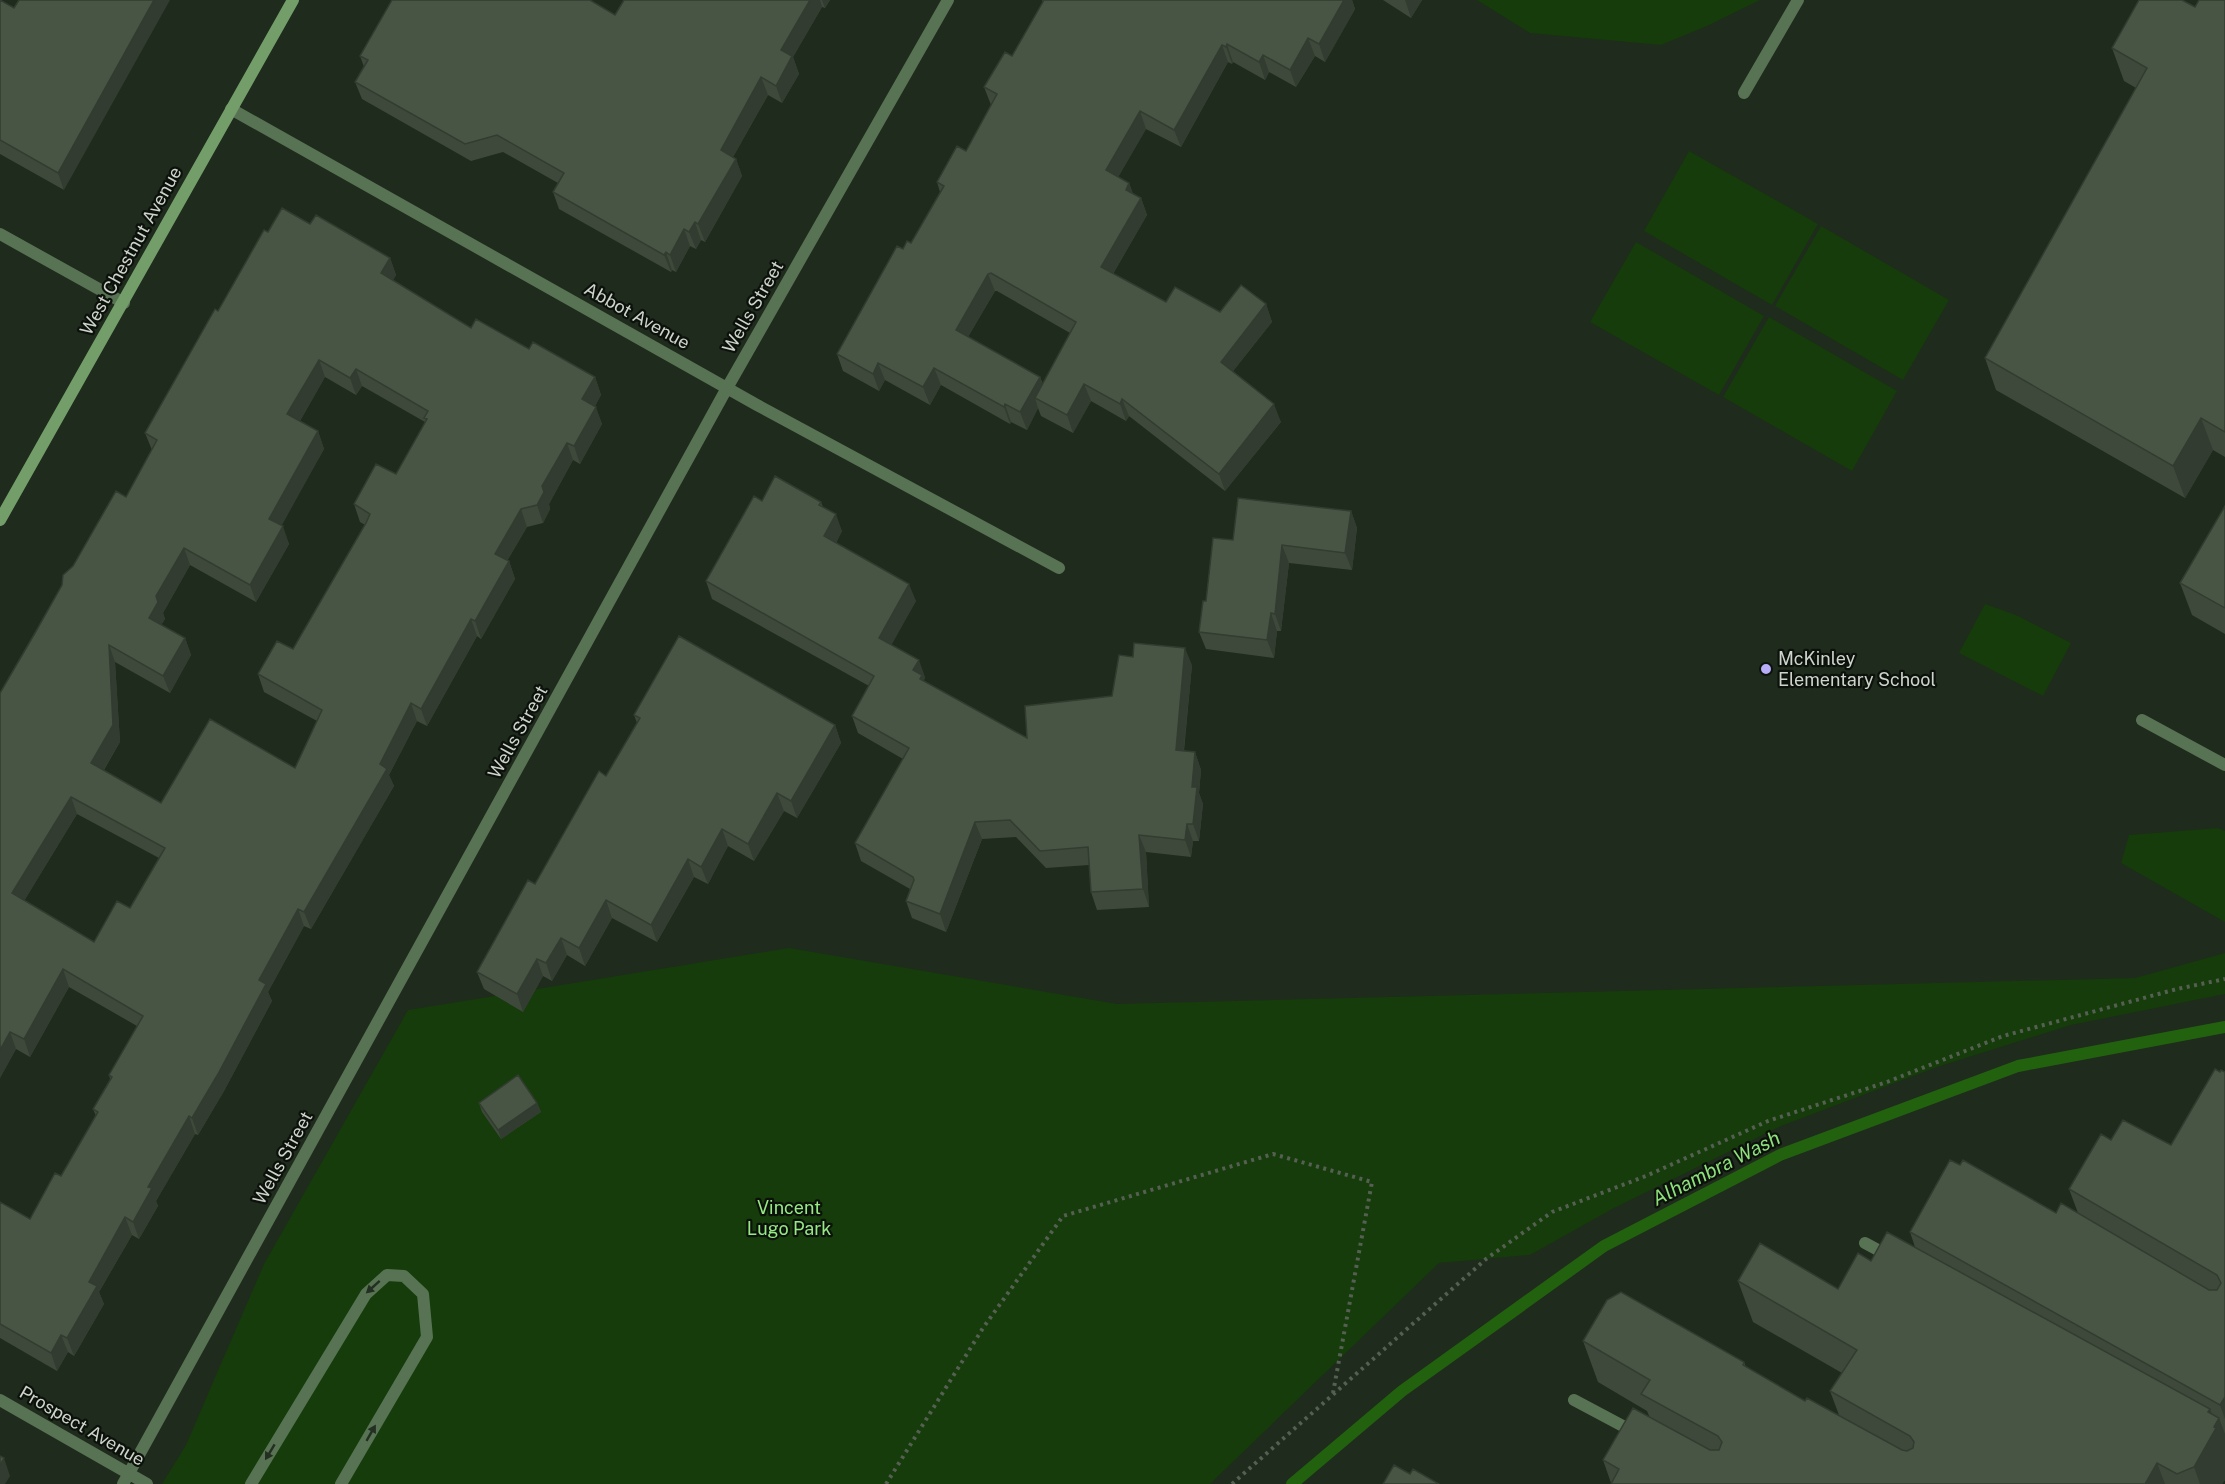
<svg xmlns="http://www.w3.org/2000/svg" width="2225" height="1484" font-family="'Public Sans',sans-serif">
	<style>
		.green { fill: #153c0a }
		.lines { fill: none; stroke-linecap: round; stroke-linejoin: round }
		.stream { stroke: #22620f; stroke-width: 12 }
		.path { stroke: #556053; stroke-width: 4; stroke-dasharray: 3 4.5; stroke-linecap: butt }
		.lane { stroke: #587353; stroke-width: 12 }
		.street { stroke: #587353; stroke-width: 12 }
		.secondary { stroke: #739e6a; stroke-width: 12 }
		.wall { fill: #3e493b; fill-rule: evenodd }
		.shaded-wall { fill: #323c30 }
		.building { fill: #485545; stroke: #323c30; stroke-width: 1.5; fill-rule: evenodd }
		.oneway { fill: #232f21 }
		.poi-dot { fill: #b6acf8; stroke: #0c120b; stroke-width: 2 }
		.labels { text-anchor: middle; stroke-width: 4.5; stroke-linejoin: round; paint-order: stroke }
		.street-label { font-size: 18px; fill: #cdd4cb; stroke: #0c120b }
		.poi-label { font-size: 18px; fill: #cdd4cb; stroke: #0c120b; text-anchor: start }
		.park-label { font-size: 18px; fill: #96ea83; stroke: #0c120b }
		.water-label { font-size: 20px; font-style: italic; fill: #8de17a; stroke: #0c120b }
	</style>
	<rect width="100%" height="100%" fill="#1f2b1c"/>
	<path class="green" d="M1477 0H1760L1707 26 1661 45 1530 33Z
		M1689 151 1818 224 1772 305 1644 231Z
		M1821 226 1949 300 1903 380 1775 306Z
		M1636 242 1764 316 1719 395 1590 322Z
		M1769 317 1897 391 1852 471 1723 397Z
		M1985 604 2016 615 2071 643 2043 696 1959 653Z
		M2218 828 2225 831V922L2121 863 2129 835Z
		M789 948 1117 1004 2135 978 2225 953V994L2071 1025 1937 1067 1781 1126 1614 1208 1530 1255 1439 1263 1210 1484H162L186 1445 264 1264 408 1010Z"/>
	<g class="lines">
		<path class="stream" d="M1292 1484 1402 1391 1604 1246 1780 1155 2018 1066 2225 1027"/>
		<path class="path" d="M886 1484 983 1328 1063 1216 1273 1154 1372 1182 1333 1393
			M1232 1484 1486 1259 1552 1212 1646 1176 1768 1121 1887 1082 2003 1036 2177 989 2225 979"/>
		<path class="lane" d="M1744 93 1798 0
			M2142 720 2225 765
			M1865 1243 1891 1257
			M1574 1400 1636 1433
			M251 1484 366 1294 387 1275 404 1276 423 1294 427 1337 341 1484"/>
		<path class="street" d="M231 109 757 405 1059 568
			M0 234 124 303
			M0 1400 147 1484
			M123 1484 727 388 948 0"/>
		<path class="secondary" d="M0 520 293 0"/>
	</g>
	<path class="wall" d="M0 0 14 8 64 190 0 154Z
		M624 0H830L825 8 822 7 793 57 799 74 782 103 768 95 733 157 736 159 742 176 705 242 701 240 696 249 690 246 676 272 672 270 671 272 559 209 553 192 558 183 503 152 471 161 362 99 355 82 364 67 360 56 615 15Z
		M1042 0H1352L1355 9 1325 62 1315 56 1296 87 1269 72 1265 80 1233 62 1232 64 1228 62 1181 147 1146 129 1118 177 1129 183 1133 194 1141 198 1147 215 1113 274 1166 302 1220 312 1266 304 1272 322 1233 371 1281 422 1225 491 1129 416 1126 421 1091 401 1073 433 1041 416 1038 408 1027 430 1011 422 1010 424 941 385 930 405 885 380 879 391 843 371 837 354 903 249 911 243 940 192 937 182 966 151 991 105 984 87 1012 56 1043 2ZM995 291H997L1070 333 1043 384 1040 377 968 337Z
		M1383 0H1422L1411 18Z
		M2225 0V457L2213 450 2185 498 1996 390 1985 358 2136 88 2124 81 2112 48Z
		M310 224 390 258 396 275 393 280 471 328 529 349 595 377 601 395 595 406 602 424 580 464 573 460 549 504 550 509 543 523 527 527 507 561H509L515 579 481 639 477 636 427 726 417 721 389 775 394 786 311 929 304 926 268 992 272 1001 224 1091 198 1135 195 1134 156 1201 158 1206 139 1239 132 1235 99 1292 104 1304 74 1356 68 1352 57 1371 0 1338V1202L30 1219 61 1176 96 1116 93 1109 110 1079 109 1075 137 1026 69 987 30 1057 16 1049 0 1078V693L73 566 126 497 152 450 145 433 218 311 268 232ZM325 377 356 395 362 386 425 422 396 474 354 504 360 522 365 525 293 649 258 674 264 692 317 721 295 768 161 803 104 770 120 742 115 662 170 693 191 655 185 638 161 625 165 619 163 613 190 565 256 602 289 544 281 525 324 449 318 431 300 421ZM77 814 159 858 130 908 94 942 24 901Z
		M821 502 823 507 842 531 836 543 916 601 891 644 925 677 924 680V681L1027 738 1112 696 1192 665 1184 751 1195 752 1201 770 1199 793 1203 804 1199 841H1193L1191 857 1146 852 1149 907 1097 910 1091 892 1089 865 1046 868 1016 837 982 839 946 932 912 918 906 901 910 889 861 861 855 843 903 759 858 733 852 716 869 686 712 599 706 581Z
		M2225 506V634L2192 615 2180 583Z
		M1351 511 1357 528 1352 570 1289 563 1281 631H1277L1274 658 1206 649 1199 632 1206 601 1233 540Z
		M634 715 835 725 841 743 797 818 784 811 754 861 728 846 708 884 694 877 657 942 612 918 585 966 567 955 552 981 543 976 523 1012 484 989 477 972 606 776 637 723Z
		M2220 1072H2225V1480L2222 1484H1611V1483L1603 1460 1650 1418 1647 1411 1598 1382 1583 1341 1744 1362 1746 1367 1805 1401 1839 1415 1830 1391 1842 1373 1753 1322 1738 1281 1838 1289 1871 1261 1915 1247 1910 1232 1960 1165 2056 1213H2078L2069 1189 2111 1140 2171 1145Z
		M479 1103H537L541 1112 501 1139 482 1112Z"/>
	<path class="shaded-wall" d="M154 0H170L64 190 58 173Z
		M810 0H820L822 7 793 57 799 74 782 103 776 86 781 50Z
		M822 0H830L825 8Z
		M1344 0H1352L1355 9 1325 62 1319 44Z
		M1405 0H1422L1411 18Z
		M1308 38 1315 56 1296 87 1290 70Z
		M1227 44 1233 62 1232 64 1226 47Z
		M1222 45 1228 62 1181 147 1174 130Z
		M1263 55 1269 72 1265 80 1259 62Z
		M761 77 768 95 727 168 721 150Z
		M1140 111 1146 129 1112 188 1106 170Z
		M736 159 742 176 705 242 698 224Z
		M1129 183 1136 201 1126 190Z
		M1141 198 1147 215 1107 284 1101 267Z
		M695 222 701 240 696 249 689 232Z
		M684 229 690 246 676 272 670 255Z
		M666 252 672 270 671 272 664 255Z
		M390 258 396 275 387 291 381 273Z
		M988 274 995 291 962 347 956 330Z
		M1266 304 1272 322 1227 379 1221 362Z
		M319 360 325 377 294 431 287 414Z
		M878 363 885 380 879 391 873 374Z
		M934 368 941 385 930 405 923 387Z
		M356 369 362 386 356 395 350 378Z
		M595 377 601 395 589 417 582 399Z
		M1040 377 1046 394 1035 398 1038 408 1027 430 1020 412Z
		M1084 384 1091 401 1073 433 1067 415Z
		M1122 399 1129 416 1126 421 1120 404Z
		M1005 404 1011 422 1010 424 1004 407Z
		M1274 404 1281 422 1225 491 1219 474Z
		M596 407 602 424 580 464 574 446Z
		M2201 418 2213 450 2185 498 2173 466Z
		M318 431 324 449 276 536 269 519Z
		M567 443 573 460 549 504 550 509 543 523 537 505 542 486Z
		M521 509 527 527 501 571 495 554Z
		M1351 511 1357 528 1352 570 1345 553Z
		M836 514 842 531 830 554 824 536Z
		M283 526 289 544 256 602 250 585Z
		M1282 545 1289 563 1281 631 1275 614Z
		M184 548 190 565 163 613 165 619 155 635 149 618 156 596Z
		M509 561 515 579 481 639 475 621Z
		M909 584 916 601 886 655 879 638Z
		M1271 613 1277 631 1274 658 1267 640Z
		M471 619 477 636 427 726 421 709Z
		M185 638 191 655 170 693 163 676Z
		M109 645 115 662 120 742 97 781 91 763Z
		M1185 648 1192 665 1182 767 1176 750Z
		M919 660 925 677 924 680 928 692 913 670Z
		M411 703 417 721 389 775 394 786 311 929 304 912Z
		M835 725 841 743 797 818 791 801Z
		M1195 752 1201 770 1199 793 1203 804 1199 841 1193 824 1192 787Z
		M777 793 784 811 754 861 748 844Z
		M71 797 77 814 18 911 12 893Z
		M975 822 982 839 946 932 940 914Z
		M1187 824 1193 841 1191 857 1185 840Z
		M722 829 728 846 708 884 701 867Z
		M1139 835 1146 852 1149 907 1143 889Z
		M688 859 694 877 657 942 651 925Z
		M606 900 612 918 585 966 579 948Z
		M298 909 304 926 268 992 272 1001 224 1091 198 1135 192 1118 259 980Z
		M561 938 567 955 552 981 546 963Z
		M537 959 543 976 523 1012 517 994Z
		M63 969 69 987 30 1057 24 1039Z
		M10 1032 16 1049 0 1078V1050Z
		M537 1103 541 1112 501 1139 498 1130Z
		M189 1116 195 1134 156 1201 158 1206 139 1239 133 1222 148 1187Z
		M125 1217 132 1235 99 1292 104 1304 74 1356 67 1338 89 1282Z
		M61 1335 68 1352 57 1371 51 1353Z
		M2225 1397V1419L2220 1405Z
		M2210 1409 2216 1425 2219 1418 2225 1434V1480L2222 1484H2200L2194 1467 2208 1412Z
		M4 1458 10 1476 5 1484H0V1465Z
		M2157 1463 2165 1484H2145Z"/>
	<path class="building" d="M0 0 14 8 19 0H154L58 173 0 140Z
		M392 0H590L615 15 624 0H810L781 50 792 56 776 86 761 77 721 150 736 159 698 224 695 222 689 232 684 229 670 255 666 252 664 255 553 192 564 173 497 135 465 144 355 82 368 60 360 56Z
		M1044 0H1344L1319 44 1308 38 1290 70 1263 55 1259 62 1227 44 1226 47 1222 45 1174 130 1140 111 1106 170 1129 183 1126 190 1141 198 1101 267 1166 302 1175 287 1220 312 1241 285 1266 304 1221 362 1274 404 1219 474 1122 399 1120 404 1084 384 1067 415 1035 398 1076 322 991 273 988 274 956 330 1040 377 1020 412 1005 404 1004 407 934 368 923 387 878 363 873 374 837 354 897 246 903 249 907 241 911 243 944 186 937 182 957 146 966 151 997 94 984 87 1005 52 1012 56Z
		M2139 0H2182L2195 7 2199 0H2225V432L2201 418 2173 466 1985 358 2147 68 2112 48Z
		M282 208 310 224 316 215 390 258 381 273 471 328 476 319 529 349 533 342 595 377 582 399 596 407 574 446 567 443 542 486 544 492 537 505 521 509 495 554 509 561 475 621 471 619 421 709 411 703 380 764 387 769 304 912 298 909 259 980 266 984 218 1074 192 1118 189 1116 148 1187 152 1188 133 1222 125 1217 89 1282 97 1286 67 1338 61 1335 51 1353 0 1324V1202L30 1219 55 1173 61 1176 98 1112 93 1109 112 1077 109 1075 143 1016 63 969 24 1039 10 1032 0 1050V693L35 633 62 585 63 575 73 566 116 491 126 497 157 440 145 433 215 309 218 311 264 230 268 232ZM319 360 350 378 356 369 428 411 424 418 427 419 396 474 376 464 354 504 370 514 366 523 293 649 277 641 258 674 322 710 295 768 210 719 161 803 91 763 113 725 109 645 163 676 185 638 149 618 158 602 156 596 184 548 250 585 283 526 269 519 318 431 287 414ZM71 797 165 848 130 908 117 901 94 942 12 893Z
		M775 476 821 502 819 505 836 514 824 536 909 584 879 638 919 660 913 670 922 675 920 679 1027 738 1025 706 1112 696 1119 655 1133 657 1134 643 1185 648 1176 750 1195 752 1192 787H1197L1193 824H1187L1185 840 1139 835 1143 889 1091 892 1088 847 1040 851 1010 820 975 822 940 914 906 901 914 880 913 877 855 843 909 748 852 716 874 676 706 581 754 496 762 501Z
		M1238 498 1351 511 1345 553 1282 545 1275 614 1271 613 1267 640 1199 632 1203 601H1206L1213 538 1233 540Z
		M2225 506V608L2180 583Z
		M679 636 835 725 791 801 777 793 748 844 722 829 701 867 688 859 651 925 606 900 579 948 561 938 546 963 537 959 517 994 477 972 528 880 535 884 599 771 606 776 640 718 634 715Z
		M2215 1069 2220 1072 2221 1070 2225 1072V1397L2220 1405 1910 1232 1950 1160 1960 1165 1963 1160 2056 1213 2061 1203 2209 1290H2217L2221 1283 2217 1275 2069 1189 2101 1134 2111 1140 2123 1120 2171 1145Z
		M518 1075 537 1103 498 1130 479 1103Z
		M1887 1232 2210 1409 2208 1412 2219 1418 2214 1427 2216 1428 2194 1467 2177 1474 2157 1463 2145 1484H1611L1619 1469 1603 1460 1633 1408 1710 1450H1719L1722 1442 1718 1436 1641 1394 1650 1380 1583 1341 1607 1300 1621 1292 1744 1362 1743 1365 1805 1401 1807 1398 1902 1450 1907 1451 1913 1448 1914 1442 1910 1436 1830 1391 1857 1350 1738 1281 1760 1243 1838 1289 1858 1253 1871 1261Z
		M0 1456 4 1458 0 1465Z
		M1394 1465 1410 1474 1413 1469 1439 1484H1383Z"/>
	<defs><path id="oneway-solid" d="M-6-.8H1V-3.2L6.5 0L1 3.2V.8H-6Z" transform="scale(1.5)"/></defs>
	<g class="oneway">
		<use href="#oneway-solid" transform="translate(373 1287) rotate(138)"/>
		<use href="#oneway-solid" transform="translate(371 1433) rotate(-60)"/>
		<use href="#oneway-solid" transform="translate(270 1452) rotate(121)"/>
	</g>
	<circle class="poi-dot" cx="1766" cy="669" r="6"/>
	<g class="labels">
		<g class="street-label">
			<text transform="translate(131 251) rotate(-61)" y="6">West Chestnut Avenue</text>
			<text transform="translate(753 307) rotate(-60)" y="6">Wells Street</text>
			<text transform="translate(637 316) rotate(29)" y="6">Abbot Avenue</text>
			<text transform="translate(518 732) rotate(-61)" y="6">Wells Street</text>
			<text transform="translate(283 1158) rotate(-61)" y="6">Wells Street</text>
			<text transform="translate(82 1426) rotate(30)" y="6">Prospect Avenue</text>
		</g>
		<g class="poi-label">
			<text x="1778" y="665">McKinley<tspan x="1778" dy="21">Elementary School</tspan></text>
		</g>
		<g class="park-label">
			<text x="789" y="1214">Vincent<tspan x="789" dy="21">Lugo Park</tspan></text>
		</g>
		<g class="water-label">
			<text transform="translate(1716 1168) rotate(-27)" y="7">Alhambra Wash</text>
		</g>
	</g>
</svg>
